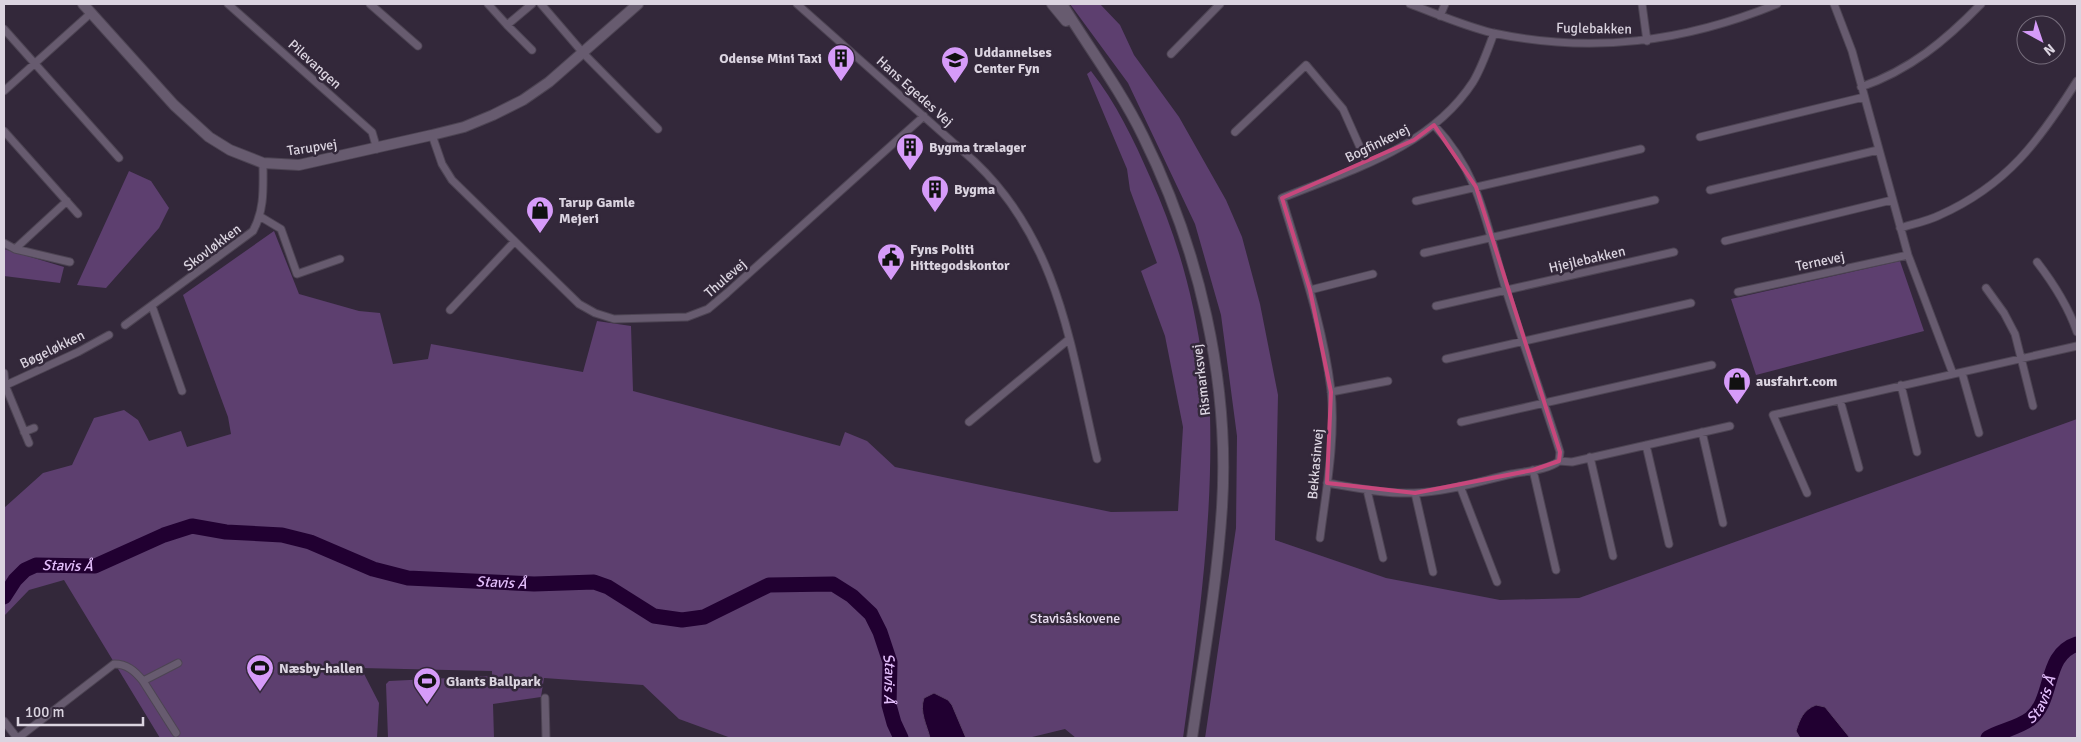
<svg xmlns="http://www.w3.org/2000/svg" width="2081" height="742" font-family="Signika,sans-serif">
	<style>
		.green { fill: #5d3f6f }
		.water { fill: #210031; stroke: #594066 }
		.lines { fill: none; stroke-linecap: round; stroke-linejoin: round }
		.river { stroke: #210031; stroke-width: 15 }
		.street-casing { stroke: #4d4453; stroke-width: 9 }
		.secondary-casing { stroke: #4d4453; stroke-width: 12 }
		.street { stroke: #675b6f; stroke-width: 7 }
		.secondary { stroke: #675b6f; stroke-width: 10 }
		.marked { fill: none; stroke: #c8477c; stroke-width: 4; stroke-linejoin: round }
		.labels { text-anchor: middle; stroke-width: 5; stroke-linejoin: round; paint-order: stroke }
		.street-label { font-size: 14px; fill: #dbd4e0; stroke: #33283a }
		.poi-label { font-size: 14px; font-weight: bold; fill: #dbd4e0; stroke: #33283a; text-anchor: start }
		.park-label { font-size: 14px; fill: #e8dcf0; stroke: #33283a }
		.water-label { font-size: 15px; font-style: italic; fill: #e3befb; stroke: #33283a }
	</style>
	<rect width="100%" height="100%" fill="#33283a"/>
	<path class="green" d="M1070 4H1100L1120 25 1134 55 1179 117 1226 200 1242 237 1260 304 1278 395 1275 540 1386 578 1500 600 1579 598 2077 419V738H1205L1236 528 1237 436 1221 315 1195 224 1128 83Z
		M1091 71C1116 103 1134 140 1150 177 1178 239 1194 298 1203 365 1205 381 1209 398 1210 414 1213 523 1198 631 1183 738H1076L1065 729 1028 738H731L679 719 643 685 544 678 541 697 493 704 494 738H388L386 684 389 681 492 676V671L361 668 379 703 377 738H160L64 580 29 590 4 616V508L43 473 72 465 94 418 124 410 138 420 149 441 181 431 187 447 231 434 228 417 183 295 274 231 299 294 359 311 380 313 393 364 428 359 431 344 583 372 597 321 631 326 633 391 840 446 845 432 867 441 895 467 1111 512 1178 511 1183 427 1165 336 1141 271 1157 263 1130 190 1127 169 1087 74Z
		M129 171 151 181 169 208 159 228 106 288 77 285Z
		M4 249 64 267 60 283 4 276Z
		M1900 261 1924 331 1756 375 1731 299Z"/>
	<path class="water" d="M934 693 948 700 952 705 966 738H930C927 725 919 712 924 698Z
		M1816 705 1825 707 1850 738H1800L1796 731C1800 719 1803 710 1816 705Z"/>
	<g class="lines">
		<g class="river">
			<path id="s1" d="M4 597 15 580 25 570 36 565 95 566 164 535 192 526 226 532 282 535 310 542 373 569 408 578 534 584 594 582 608 587 654 616 682 620 704 617 769 585 833 584 852 596 871 614 880 632 890 662 889 705 894 723 901 738"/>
			<path id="s2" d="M1988 738C2000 731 2018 728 2030 719 2055 699 2043 655 2077 644"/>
		</g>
		<g class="street-casing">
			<path id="street" d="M228 4 372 132 377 149
				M370 4 418 46
				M488 4 507 25 532 4
				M541 4 584 54 658 129
				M797 4 974 161C1060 242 1071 350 1097 459
				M1410 4C1437 14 1464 26 1493 33 1592 54 1684 42 1777 4
				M1642 4 1647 41
				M1834 4 1852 51 1908 255 1953 374
				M1440 16 1445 4
				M507 25 532 50
				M4 29 119 158
				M1171 54 1220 4
				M1861 87C1910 70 1945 41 1981 4
				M4 91 91 13
				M4 131 78 214
				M1235 132 1306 65 1343 109 1367 163
				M432 135 442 164 452 180 579 304 595 313 614 319 687 317 708 309 727 293 924 116
				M1700 137 1864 97
				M1710 190 1878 150
				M1416 201 1641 149
				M261 217 281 229 297 274 340 259
				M1900 228C1913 224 1928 221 1940 215 2007 185 2039 141 2077 81
				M1725 241 1892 200
				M4 243 15 249 70 262
				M15 249 67 201
				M1424 253 1655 200
				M2037 262C2054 284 2068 306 2077 332
				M1986 288 2004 313 2015 334 2033 406
				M1310 290 1373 274
				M1738 292 1908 255
				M152 306 182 391
				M1436 306 1674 252
				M450 310 514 242
				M125 325 253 231C265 209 263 187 263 163
				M1446 359 1691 303
				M4 373 5 385 29 443
				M1962 373 1979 433
				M1901 385 1917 452
				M4 386 78 352 109 335
				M1331 392 1388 381
				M1840 400 1859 468
				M969 422 1068 340
				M1461 422 1712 365
				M24 432 34 428
				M1702 432 1723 523
				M1646 445 1669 544
				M1590 457 1613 556
				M1559 461 1572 462 1730 426
				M1533 470 1556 570
				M1327 483C1356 488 1385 494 1414 493 1447 492 1480 481 1512 474 1527 471 1548 470 1559 461L1560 452C1543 398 1523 344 1506 290 1486 226 1482 176 1434 125
				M1460 486 1497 582
				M1367 490 1383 558
				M1415 493 1433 572
				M1807 493 1773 415 2077 346
				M1320 538C1326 491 1336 439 1331 390 1323 324 1301 262 1282 198 1351 170 1430 148 1473 82 1482 67 1488 49 1494 33
				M143 681 178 663
				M545 698 546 738
				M4 721 17 738
				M18 738 114 664C127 664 135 671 143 681L176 733"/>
		</g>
		<g class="secondary-casing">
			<path id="secondary" d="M83 4 174 105 209 137 230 150 263 163 299 165 432 135 464 127 493 115 523 100 549 82 638 4
				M1052 4 1066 21
				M1062 4C1089 48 1120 89 1143 136 1199 249 1230 381 1222 507 1217 585 1203 662 1192 738"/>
		</g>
		<use href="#street" class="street"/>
		<use href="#secondary" class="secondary"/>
	</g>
	<path class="marked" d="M1434 125 1476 187 1560 452 1559 461 1533 470 1415 493 1327 483 1331 392 1310 290 1282 198 1414 140Z"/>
	<defs>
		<g id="building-pin" transform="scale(1.4375)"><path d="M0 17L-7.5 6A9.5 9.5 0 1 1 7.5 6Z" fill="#d69bf9" stroke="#33283a"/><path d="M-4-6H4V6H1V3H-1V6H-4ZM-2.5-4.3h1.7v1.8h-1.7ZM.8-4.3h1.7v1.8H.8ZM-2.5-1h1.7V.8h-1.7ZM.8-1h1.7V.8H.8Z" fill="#111"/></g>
		<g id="school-pin" transform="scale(1.4375)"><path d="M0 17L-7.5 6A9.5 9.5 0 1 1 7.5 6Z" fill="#d69bf9" stroke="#33283a"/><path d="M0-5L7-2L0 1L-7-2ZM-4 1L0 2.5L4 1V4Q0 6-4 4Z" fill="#111"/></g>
		<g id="shop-pin" transform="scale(1.4375)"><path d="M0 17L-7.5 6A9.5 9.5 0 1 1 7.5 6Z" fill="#d69bf9" stroke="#33283a"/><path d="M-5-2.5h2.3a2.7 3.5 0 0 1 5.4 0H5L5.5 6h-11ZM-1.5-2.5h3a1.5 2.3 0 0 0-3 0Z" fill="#111"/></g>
		<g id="civic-pin" transform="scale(1.4375)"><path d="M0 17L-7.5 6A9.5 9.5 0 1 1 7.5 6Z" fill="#d69bf9" stroke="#33283a"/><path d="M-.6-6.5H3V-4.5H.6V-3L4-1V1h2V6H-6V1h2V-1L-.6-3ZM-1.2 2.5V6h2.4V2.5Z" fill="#111"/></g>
		<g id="stadium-pin" transform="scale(1.4375)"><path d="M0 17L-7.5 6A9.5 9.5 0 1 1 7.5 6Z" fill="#d69bf9" stroke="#33283a"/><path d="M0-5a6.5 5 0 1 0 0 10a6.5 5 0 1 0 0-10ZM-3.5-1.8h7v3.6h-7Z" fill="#111"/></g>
	</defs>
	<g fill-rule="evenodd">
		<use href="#building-pin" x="841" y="58"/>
		<use href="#school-pin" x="955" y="60"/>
		<use href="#building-pin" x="910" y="147"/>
		<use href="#building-pin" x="935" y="189"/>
		<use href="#shop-pin" x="540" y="210"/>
		<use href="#civic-pin" x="891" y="257"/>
		<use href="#shop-pin" x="1737" y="381"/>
		<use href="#stadium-pin" x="260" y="668"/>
		<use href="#stadium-pin" x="427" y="681"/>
	</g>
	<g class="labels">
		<g class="street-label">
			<text transform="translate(1594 28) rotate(1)" y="5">Fuglebakken</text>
			<text transform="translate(315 64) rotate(42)" y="5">Pilevangen</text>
			<text transform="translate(915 91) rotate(42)" y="5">Hans Egedes Vej</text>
			<text transform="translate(1377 143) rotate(-26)" y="5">Bogfinkevej</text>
			<text transform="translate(312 147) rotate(-8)" y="5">Tarupvej</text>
			<text transform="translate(212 247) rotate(-37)" y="5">Skovløkken</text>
			<text transform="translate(1587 259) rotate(-13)" y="5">Hjejlebakken</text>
			<text transform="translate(1820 261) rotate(-12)" y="5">Ternevej</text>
			<text transform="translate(725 278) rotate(-41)" y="5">Thulevej</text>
			<text transform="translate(52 349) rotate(-26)" y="5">Bøgeløkken</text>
			<text transform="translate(1201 380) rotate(-97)" y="5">Rismarksvej</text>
			<text transform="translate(1315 464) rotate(-85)" y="5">Bekkasinvej</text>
		</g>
		<g class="poi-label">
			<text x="974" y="57">Uddannelses<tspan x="974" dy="16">Center Fyn</tspan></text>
			<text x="822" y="63" text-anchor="end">Odense Mini Taxi</text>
			<text x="929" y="152">Bygma trælager</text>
			<text x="954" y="194">Bygma</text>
			<text x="559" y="207">Tarup Gamle<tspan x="559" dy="16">Mejeri</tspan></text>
			<text x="910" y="254">Fyns Politi<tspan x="910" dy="16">Hittegodskontor</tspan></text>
			<text x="1756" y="386">ausfahrt.com</text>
			<text x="279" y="673">Næsby-hallen</text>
			<text x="446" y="686">Giants Ballpark</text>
		</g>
		<g class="park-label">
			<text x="1075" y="623">Stavisåskovene</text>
		</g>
		<g class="water-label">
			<text dy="5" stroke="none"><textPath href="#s1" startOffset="78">Stavis Å</textPath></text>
			<text dy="5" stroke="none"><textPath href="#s1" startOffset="528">Stavis Å</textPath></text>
			<text dy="5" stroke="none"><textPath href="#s1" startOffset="994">Stavis Å</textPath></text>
			<text dy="5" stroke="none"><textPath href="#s2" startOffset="69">Stavis Å</textPath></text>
		</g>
	</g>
	<rect width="2081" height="742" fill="none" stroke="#dbd4e0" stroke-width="10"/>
	<g transform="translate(2041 40) rotate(140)"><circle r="24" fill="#33283a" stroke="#766d7c"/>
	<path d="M0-4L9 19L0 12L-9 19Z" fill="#d69bf9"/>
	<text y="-8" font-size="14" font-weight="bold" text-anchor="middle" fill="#dbd4e0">N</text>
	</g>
	<path d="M18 717v8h125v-8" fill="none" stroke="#dbd4e0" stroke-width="2.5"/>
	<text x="25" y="717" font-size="15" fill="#dbd4e0" stroke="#33283a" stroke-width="4" paint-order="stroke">100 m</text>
</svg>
